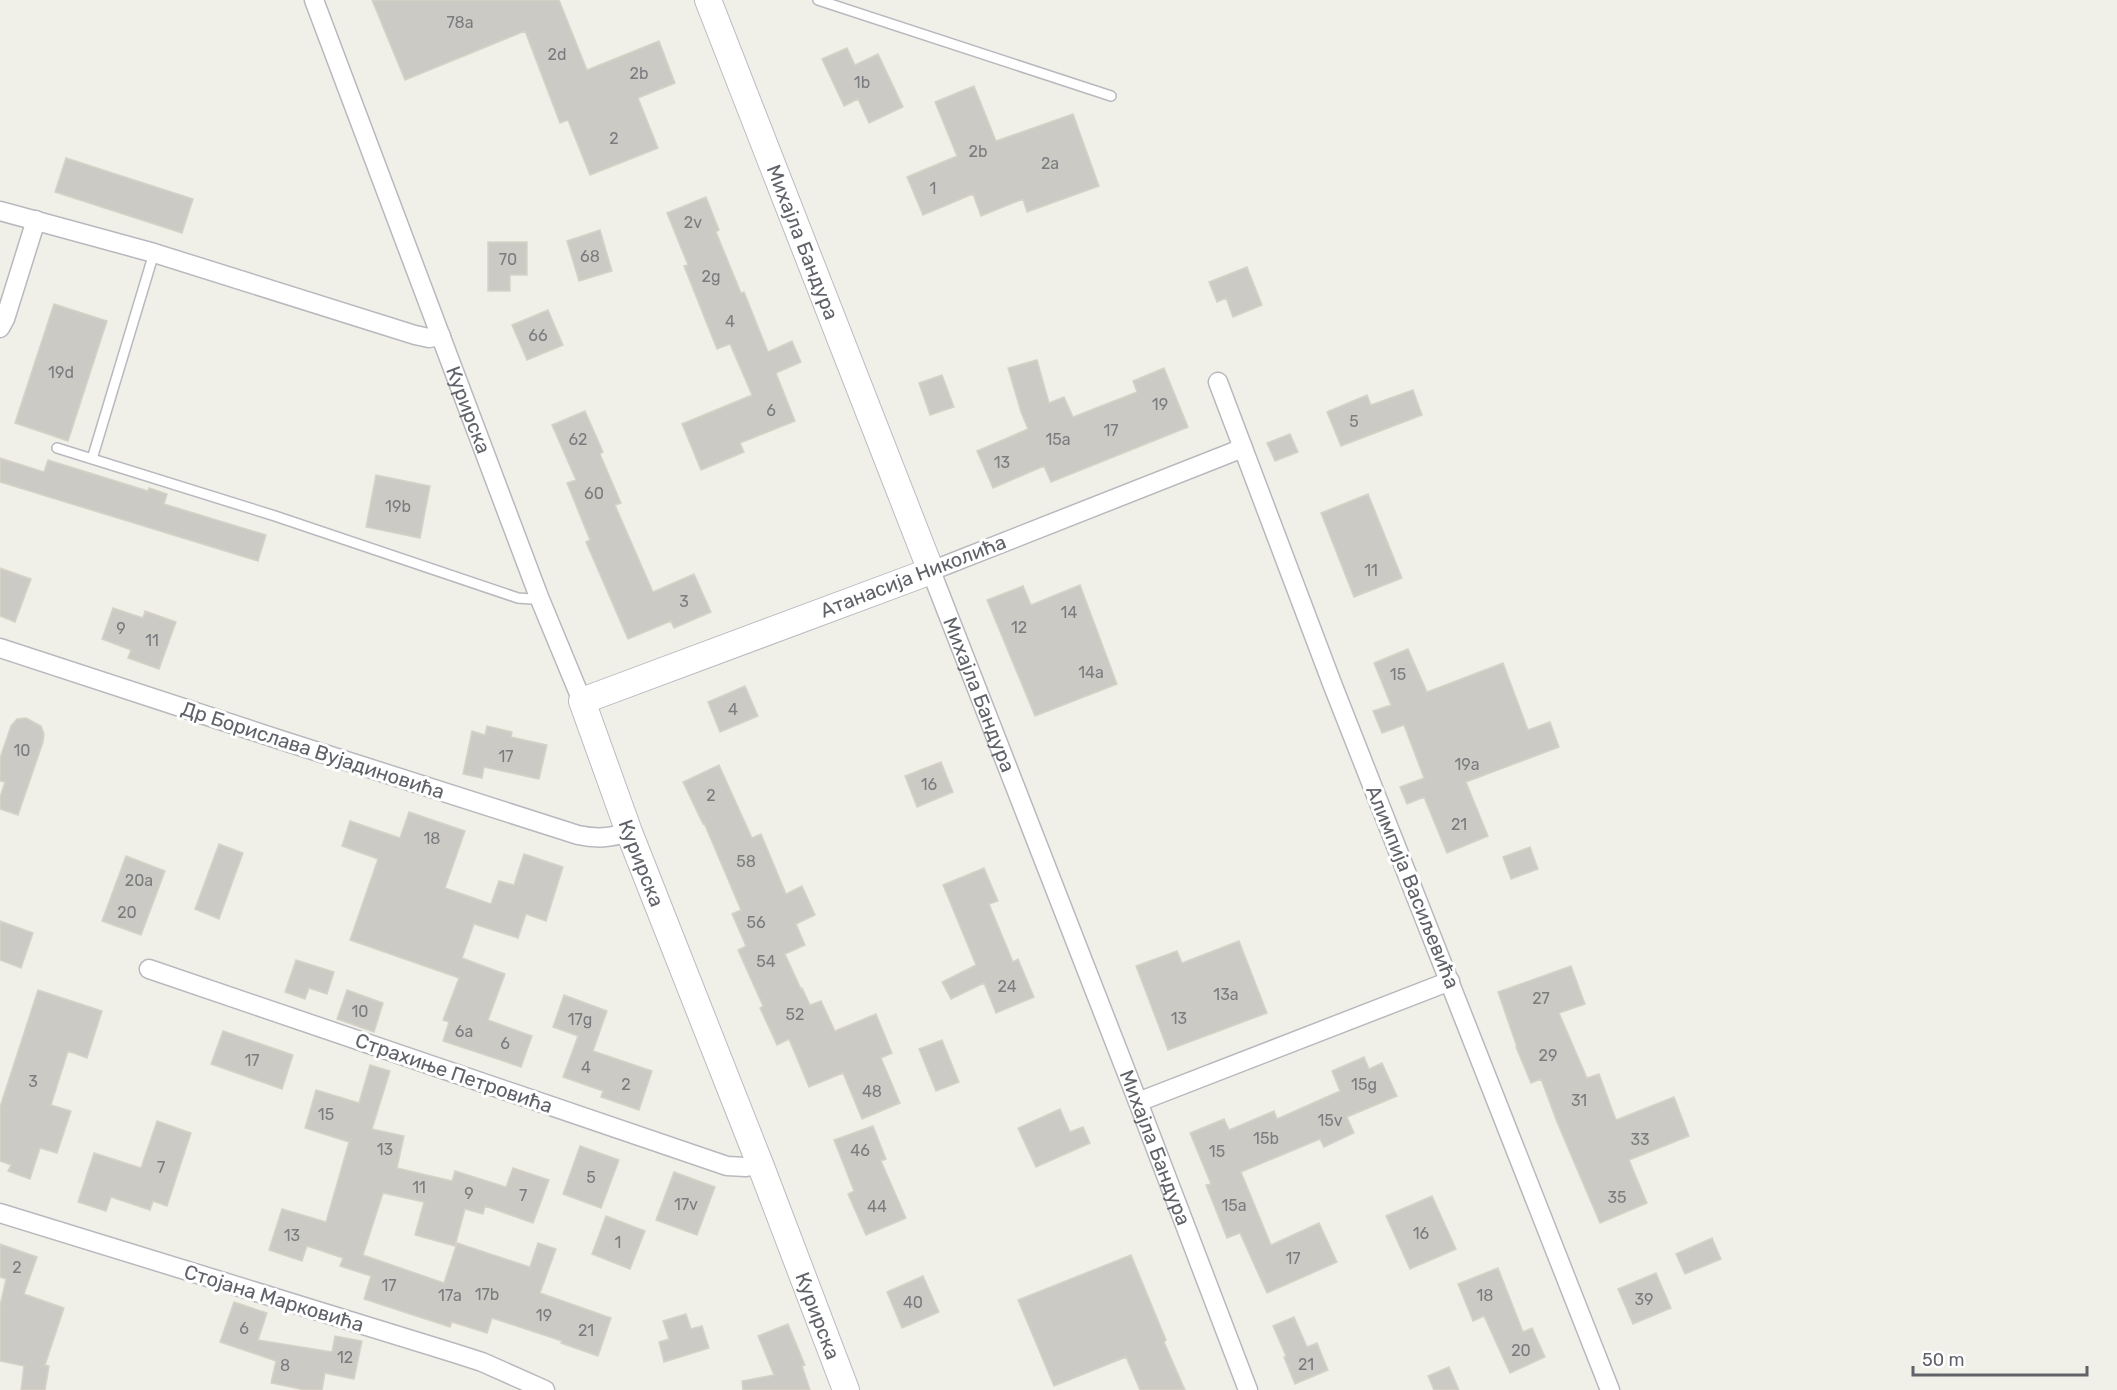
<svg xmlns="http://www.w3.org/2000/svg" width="2117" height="1390" font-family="Rubik,sans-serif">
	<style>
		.building { fill: #cccac5; stroke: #d5d3c6; stroke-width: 1.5 }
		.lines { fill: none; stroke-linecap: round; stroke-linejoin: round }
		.lane-casing { stroke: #b8b9be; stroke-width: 12 }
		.street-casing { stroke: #b8b9be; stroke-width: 21 }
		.secondary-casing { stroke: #b9bbc1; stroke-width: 28 }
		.lane { stroke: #fff; stroke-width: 9 }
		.street { stroke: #fff; stroke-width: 18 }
		.secondary { stroke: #fff; stroke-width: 26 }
		.labels { text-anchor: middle; stroke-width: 6; stroke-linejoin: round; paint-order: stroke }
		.number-label { font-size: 16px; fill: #7a7c7f }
		.street-label { font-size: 20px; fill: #5f6268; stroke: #fff }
	</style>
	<rect width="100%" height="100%" fill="#f1f0e8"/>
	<path class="building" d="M372 0H559L587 70 659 41 675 83 638 98 658 148 590 175 568 120 560 123 525 31 405 80Z
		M847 48 855 65 878 54 903 107 869 123 858 99 844 106 822 59Z
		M974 86 996 141 1073 114 1099 186 1027 212 1023 199 981 216 973 194 923 215 907 177 957 156 935 102Z
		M66 158 193 199 182 233 55 192Z
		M706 197 719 230 716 232 741 293 744 292 768 352 792 341 801 362 776 373 795 421 740 443 744 452 701 470 682 424 752 395 730 344 717 349 684 266 688 265 667 213Z
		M600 230 612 271 579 281 567 241Z
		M488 242H527V275H510V291H488Z
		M1247 267 1262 305 1233 317 1226 298 1217 302 1209 282Z
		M54 304 107 321 68 441 15 423Z
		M548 310 563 345 527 360 512 325Z
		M1037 360 1049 403 1064 397 1073 417 1137 392 1133 381 1164 368 1188 427 1051 482 1044 466 993 488 977 451 1028 429 1021 412 1008 368Z
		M942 375 954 407 930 415 919 383Z
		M1413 390 1422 415 1341 446 1327 412 1367 395 1371 405Z
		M585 411 603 452 600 454 621 503 615 505 653 592 694 574 711 612 674 628 671 621 628 639 586 542 590 540 567 483 576 480 552 425Z
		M1290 434 1298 452 1275 461 1267 443Z
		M0 458 44 472 48 460 148 491 149 488 167 494 164 504 266 535 258 561 0 482Z
		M376 475 430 486 420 538 366 527Z
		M1368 494 1402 578 1354 597 1321 513Z
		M0 568 31 579 15 622 0 616Z
		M1080 585 1117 684 1035 716 987 600 1023 586 1031 605Z
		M113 608 143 618 145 611 176 622 159 669 128 658 131 650 102 639Z
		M1408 649 1427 692 1503 663 1528 730 1550 722 1559 747 1466 782 1488 836 1447 853 1424 797 1407 804 1400 787 1424 778 1404 725 1382 733 1373 711 1391 705 1374 663Z
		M745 686 758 716 720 732 708 702Z
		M26 718 41 726 44 734 43 742 18 815 0 809V797L5 782 0 781V758L11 726 17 719Z
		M487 726 512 732 511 737 547 745 539 779 484 767 482 778 463 774 472 731 485 735Z
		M941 762 953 792 917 807 905 776Z
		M719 765 752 838 761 834 786 894 802 886 815 915 796 924 805 945 785 954 801 989 802 988 810 1005 821 1001 835 1031 876 1014 892 1053 881 1058 900 1103 862 1119 843 1073 809 1087 789 1039 777 1045 760 1008 763 1006 738 950 746 946 732 914 741 910 704 823 703 824 683 782Z
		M409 812 465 831 445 888 491 904 499 881 514 885 524 854 563 867 546 921 526 914 518 938 474 924 462 958 505 974 488 1020 532 1036 521 1067 443 1041 449 1022 443 1020 459 978 350 940 378 859 342 846 350 821 400 838Z
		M219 844 243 853 219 919 195 909Z
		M1530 847 1538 869 1511 879 1503 857Z
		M126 856 165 871 141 935 102 921Z
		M984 868 998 901 989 904 1013 962 1018 959 1034 997 996 1013 984 983 951 999 942 982 976 965 943 885Z
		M0 921 33 933 21 968 0 960Z
		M1239 941 1267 1013 1168 1050 1136 966 1177 951 1182 963Z
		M296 960 334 972 327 994 309 988 305 999 285 992Z
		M1571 966 1585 1004 1559 1013 1587 1078 1599 1074 1616 1120 1674 1097 1689 1136 1629 1160 1647 1203 1600 1223 1557 1122 1541 1079 1531 1083 1516 1047H1517L1498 992Z
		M38 990 102 1011 87 1058 68 1051 51 1105 71 1111 57 1153 40 1148 30 1179 8 1171 11 1165 0 1161V1107Z
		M347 990 383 1003 374 1032 337 1019Z
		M564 995 607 1011 593 1051 652 1071 639 1110 601 1097 603 1091 563 1077 578 1036 553 1027Z
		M223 1031 293 1055 282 1089 211 1064Z
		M942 1040 959 1082 936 1091 919 1049Z
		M1364 1057 1369 1069 1382 1063 1397 1096 1347 1117 1354 1133 1324 1147 1320 1139 1241 1172 1271 1245 1319 1223 1337 1262 1267 1293 1240 1233 1227 1238 1206 1185 1211 1184 1190 1133 1224 1119 1229 1130 1274 1111 1277 1119 1340 1091 1332 1071Z
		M370 1065 390 1071 372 1129 404 1136 397 1168 452 1181 455 1171 506 1187 513 1168 549 1180 533 1223 485 1206 483 1214 465 1209 455 1246 415 1235 424 1202 383 1193 363 1255 444 1283 457 1243 530 1267 538 1243 556 1249 540 1293 611 1318 598 1356 561 1343 562 1341 492 1318 487 1333 452 1322 450 1327 364 1299 371 1276 340 1266 343 1258 307 1246 302 1261 269 1250 282 1209 326 1222 349 1142 305 1128 316 1090 359 1103Z
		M1060 1109 1070 1132 1083 1127 1090 1143 1036 1167 1018 1128Z
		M157 1121 191 1133 167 1206 153 1201 150 1210 111 1197 106 1211 78 1202 94 1153 141 1168Z
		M873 1126 886 1159 881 1161 906 1218 866 1235 848 1194 854 1191 834 1140Z
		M580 1146 619 1160 601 1208 563 1194Z
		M674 1172 715 1187 697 1235 656 1220Z
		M1432 1196 1456 1249 1410 1269 1386 1216Z
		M606 1216 645 1231 630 1269 592 1254Z
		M1712 1238 1721 1259 1685 1274 1676 1254Z
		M0 1244 37 1257 24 1294 64 1308 45 1365 49 1366 45 1390H21L24 1366 0 1361V1306L6 1279 0 1277Z
		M1131 1255 1166 1340 1164 1342 1185 1390H1140L1126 1357 1054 1386 1018 1300Z
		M1498 1268 1523 1332 1532 1328 1545 1357 1510 1373 1484 1316 1473 1321 1458 1284Z
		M1656 1273 1671 1308 1633 1324 1618 1289Z
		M923 1276 939 1312 902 1328 887 1292Z
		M234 1302 267 1313 258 1340 332 1352 335 1336 362 1341 354 1379 325 1373 322 1390H305L271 1383 276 1361 220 1342Z
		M686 1314 691 1329 702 1326 709 1348 664 1362 659 1342 669 1339 663 1321Z
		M1294 1317 1307 1347 1317 1343 1328 1370 1295 1384 1284 1357 1286 1356 1273 1326Z
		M788 1324 805 1365 802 1366 810 1390H743L742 1381 774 1375 758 1336Z
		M1449 1367 1459 1390H1434L1428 1376Z"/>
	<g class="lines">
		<g class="lane-casing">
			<path id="lane" d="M818 0 1111 96
				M57 448 275 516 518 598 531 599 539 597
				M92 459 154 253"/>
		</g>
		<g class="street-casing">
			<g id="street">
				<path id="s1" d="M314 0 539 597 582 701"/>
				<path d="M0 211 154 253 415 335 429 338 441 336"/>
				<path d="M0 328 5 319 36 220"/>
				<path d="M1218 382 1333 686 1610 1390"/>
				<path id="s2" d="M1243 448 931 571 1138 1102 1248 1390"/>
				<path d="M0 648 284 741 578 835C597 839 610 838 629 832"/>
				<path d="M149 969 727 1166 746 1167 760 1164"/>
				<path d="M1138 1102 1450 981"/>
				<path d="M0 1213 454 1353 482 1362 545 1390"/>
			</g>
		</g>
		<g class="secondary-casing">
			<g id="secondary">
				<path id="s3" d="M708 0 931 571 582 701 629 832 760 1164 846 1390"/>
			</g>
		</g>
		<use href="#lane" class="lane"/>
		<use href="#street" class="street"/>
		<use href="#secondary" class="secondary"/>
	</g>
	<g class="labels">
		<g class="number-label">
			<text x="460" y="28">78a</text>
			<text x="557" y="60">2d</text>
			<text x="639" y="79">2b</text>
			<text x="862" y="88">1b</text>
			<text x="614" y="144">2</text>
			<text x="978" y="157">2b</text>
			<text x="1050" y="169">2a</text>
			<text x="933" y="194">1</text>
			<text x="693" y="228">2v</text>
			<text x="590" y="262">68</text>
			<text x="508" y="265">70</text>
			<text x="711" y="282">2g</text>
			<text x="730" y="327">4</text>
			<text x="538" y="341">66</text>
			<text x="61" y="378">19d</text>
			<text x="1160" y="410">19</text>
			<text x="771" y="416">6</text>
			<text x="1354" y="427">5</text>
			<text x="1111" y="436">17</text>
			<text x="578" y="445">62</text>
			<text x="1058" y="445">15a</text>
			<text x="1002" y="468">13</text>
			<text x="594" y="499">60</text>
			<text x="398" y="512">19b</text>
			<text x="1371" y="576">11</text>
			<text x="684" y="607">3</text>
			<text x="1069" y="618">14</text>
			<text x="1019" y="633">12</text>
			<text x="121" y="634">9</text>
			<text x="152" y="646">11</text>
			<text x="1091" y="678">14a</text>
			<text x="1398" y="680">15</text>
			<text x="733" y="715">4</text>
			<text x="22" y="756">10</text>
			<text x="506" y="762">17</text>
			<text x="1467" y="770">19a</text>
			<text x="929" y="790">16</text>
			<text x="711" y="801">2</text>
			<text x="1459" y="830">21</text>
			<text x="432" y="844">18</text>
			<text x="746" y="867">58</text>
			<text x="139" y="886">20a</text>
			<text x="127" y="918">20</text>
			<text x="756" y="928">56</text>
			<text x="766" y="967">54</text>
			<text x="1007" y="992">24</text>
			<text x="1226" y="1000">13a</text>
			<text x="1541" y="1004">27</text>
			<text x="360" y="1017">10</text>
			<text x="795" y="1020">52</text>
			<text x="1179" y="1024">13</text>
			<text x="580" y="1025">17g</text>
			<text x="464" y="1037">6a</text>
			<text x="505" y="1049">6</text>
			<text x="1548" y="1061">29</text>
			<text x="252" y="1066">17</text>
			<text x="586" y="1073">4</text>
			<text x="33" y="1087">3</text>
			<text x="626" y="1090">2</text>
			<text x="1364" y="1090">15g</text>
			<text x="872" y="1097">48</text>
			<text x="1579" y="1106">31</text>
			<text x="326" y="1120">15</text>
			<text x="1330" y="1126">15v</text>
			<text x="1266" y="1144">15b</text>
			<text x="1640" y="1145">33</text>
			<text x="385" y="1155">13</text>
			<text x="860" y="1156">46</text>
			<text x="1217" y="1157">15</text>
			<text x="161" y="1173">7</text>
			<text x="591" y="1183">5</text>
			<text x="419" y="1193">11</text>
			<text x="469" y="1199">9</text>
			<text x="523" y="1201">7</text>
			<text x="1617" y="1203">35</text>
			<text x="686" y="1210">17v</text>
			<text x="1234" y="1211">15a</text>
			<text x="877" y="1212">44</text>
			<text x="1421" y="1239">16</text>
			<text x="292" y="1241">13</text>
			<text x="618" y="1248">1</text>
			<text x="1293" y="1264">17</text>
			<text x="17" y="1273">2</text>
			<text x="389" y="1291">17</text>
			<text x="487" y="1300">17b</text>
			<text x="450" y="1301">17a</text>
			<text x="1485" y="1301">18</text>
			<text x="1644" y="1305">39</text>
			<text x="913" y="1308">40</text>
			<text x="544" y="1321">19</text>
			<text x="244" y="1334">6</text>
			<text x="586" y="1336">21</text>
			<text x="1521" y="1356">20</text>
			<text x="345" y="1363">12</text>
			<text x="1306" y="1370">21</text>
			<text x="285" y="1371">8</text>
		</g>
		<g class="street-label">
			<text dy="7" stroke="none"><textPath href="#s3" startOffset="260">Михајла Бандура</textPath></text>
			<text dy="7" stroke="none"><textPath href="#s1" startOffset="438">Курирска</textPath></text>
			<text transform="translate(913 576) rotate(-21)" y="7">Атанасија Николића</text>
			<text dy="7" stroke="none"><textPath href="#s2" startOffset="468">Михајла Бандура</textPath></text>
			<text transform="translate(313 750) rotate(18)" y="7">Др Борислава Вујадиновића</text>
			<text dy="7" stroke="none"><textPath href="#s3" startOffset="1158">Курирска</textPath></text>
			<text transform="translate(1413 887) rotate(68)" y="7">Алимпија Васиљевића</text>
			<text transform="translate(454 1073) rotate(19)" y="7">Страхиње Петровића</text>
			<text dy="7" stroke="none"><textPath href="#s2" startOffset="954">Михајла Бандура</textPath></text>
			<text transform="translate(274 1298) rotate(17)" y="7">Стојана Марковића</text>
			<text dy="7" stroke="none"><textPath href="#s3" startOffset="1644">Курирска</textPath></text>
		</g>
	</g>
	<path d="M1913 1366v9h174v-9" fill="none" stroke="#5f6268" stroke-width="3"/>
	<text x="1922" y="1366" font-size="18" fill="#5f6268" stroke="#ffffff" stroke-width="4.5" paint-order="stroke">50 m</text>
</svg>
